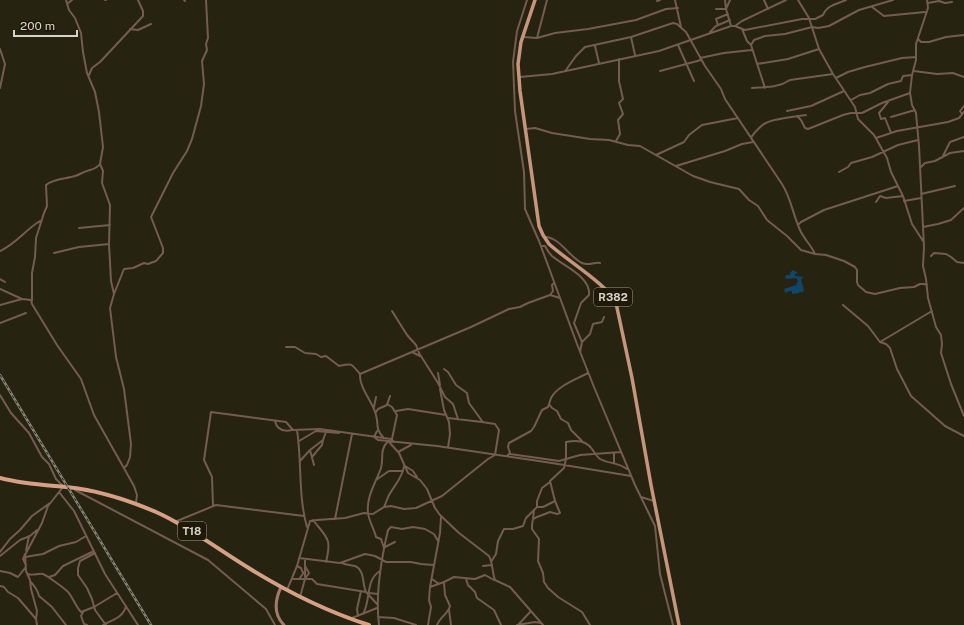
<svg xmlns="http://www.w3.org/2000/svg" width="964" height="625" font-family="'Public Sans',sans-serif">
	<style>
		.water { fill: #0e476a }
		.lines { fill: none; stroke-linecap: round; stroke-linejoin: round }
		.minor { stroke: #745c50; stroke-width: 2 }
		.secondary { stroke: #a37c69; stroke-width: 3 }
		.primary { stroke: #c6957c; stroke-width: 3.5 }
		.trunk { stroke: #d6a084; stroke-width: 4 }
		.rail-casing { stroke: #878476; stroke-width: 2.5 }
		.rail { stroke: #1e1908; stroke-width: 1; stroke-dasharray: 3; stroke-linecap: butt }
		.labels { text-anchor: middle; stroke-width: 3; stroke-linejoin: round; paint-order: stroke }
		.shield { fill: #1e1908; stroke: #9e9b8e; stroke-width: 1 }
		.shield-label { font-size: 11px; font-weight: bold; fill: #d5d3c8 }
	</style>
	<rect width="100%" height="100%" fill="#272311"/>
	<path class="water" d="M793 270 798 273 795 274V276L803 277 801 280 804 290 802 293 800 291 799 293 792 294V291H790L785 293 784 289 796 285 798 281 796 278 788 279 785 278 786 275H790V273Z"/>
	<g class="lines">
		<path class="minor" d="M66 0 69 10 75 18 81 33 83 52 87 73 95 92 99 112 103 147 100 164 103 171 102 183 110 205 109 244 111 281 114 294 110 308 116 357 124 389 131 444 130 457 127 465 124 468
			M105 0H106
			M184 0 185 1
			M527 0 517 31 513 62 515 111 524 172 525 209 539 241 577 344 594 387 635 485 655 526 660 574 673 625
			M675 0 681 27
			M725 0 726 9 731 26
			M764 0 768 9
			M798 0 809 18 819 49 833 74 855 107 858 119 874 135 887 158 891 172 903 196 912 224 923 241
			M927 0 928 8 916 44V60L912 75 910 93 912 105 916 113 919 146 924 247 923 266 926 279 928 298 936 327 941 335 942 344 941 353 951 384 964 416
			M657 1 660 0
			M928 3 939 1 945 3 952 2
			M67 4 72 0
			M872 7 884 16 925 12
			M716 9H726
			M726 9 730 0
			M718 25 716 19 728 14
			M735 26 742 21 786 0
			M130 29 138 30 151 24
			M742 29 747 41 751 45 765 88
			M710 32 716 26 730 20
			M523 37 537 38 555 33 588 29 636 20 666 9 678 8
			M631 37 635 55
			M537 38 547 0
			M918 39 921 42H929L946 37 964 35
			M678 45 694 81
			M751 45 754 40 765 36 785 34 812 27 818 28 829 26 859 10 893 0
			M595 46 599 63
			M0 49 5 64 0 88
			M700 58 724 53 752 50
			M757 64 788 59 819 49
			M566 70 576 56 585 47 631 37 673 23 677 24 686 32 705 66 721 89 725 99 782 184C791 198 793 215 800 230 804 239 811 245 815 254
			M660 71 701 60
			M914 71 937 74 953 73 964 77
			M89 75 92 68 100 62 143 16V11L138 0
			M520 77 552 74 659 51 731 26H735L745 30 802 19H815L823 15C827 5 837 4 846 0
			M836 78 848 72 865 67 902 58 916 57
			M752 88C766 87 778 88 790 80L833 74
			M851 100 860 95 870 93 888 84 901 81 903 76 912 75
			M888 102 879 113 881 119 885 118 891 133
			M787 111 811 106 844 91
			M962 114 960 111 964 106
			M797 116 801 120 805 128 808 129 843 115 851 113H862L882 103 910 93
			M891 117 915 110
			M526 129 535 128 552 133 590 139 609 140 628 145 640 146 693 176 710 182 739 189 749 200 758 206 767 220 787 236 801 250 815 254 826 255 844 261 855 267 857 270V282L858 285 866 292 875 294 900 288 914 287 920 284H924L927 285
			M751 138C753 134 761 125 766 123 772 119 798 116 806 115
			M876 138 897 131 948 122 959 118 964 112
			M616 141 620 134 618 120 623 114 619 103 623 99 619 81V59
			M656 155 684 142 689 135 702 125 738 118
			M943 156 950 142 964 137
			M676 166 725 151 742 144 753 142
			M921 167 925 163 935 161 950 153 964 151
			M839 172 848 167 851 163 872 157 898 145 918 140
			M921 194 955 186
			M904 201 921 198
			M876 202 880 196 886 198 903 196
			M798 225 801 222 824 210 898 186
			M923 227 938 224 951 220 964 208
			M79 228 110 225
			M544 237C559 236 569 257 582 263 588 266 594 262 600 263
			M541 246H545C547 250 549 253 552 256 565 267 591 277 589 295L581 303 574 323 582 342 580 352
			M0 251C17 243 25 230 40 221
			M54 253 79 247 109 244
			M931 256 934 253 946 254 951 257 957 262 964 263
			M0 279 5 282
			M0 289 22 299 31 300 32 304 57 345 81 379 94 415 134 486 137 495 136 503
			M114 294 124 269 133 268 144 263 148 264 156 261 163 253V248L151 217 173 173 187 151 192 139 201 106 204 84 202 61 207 50 206 44 208 38 206 0
			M550 295 553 291 552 285 554 283
			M32 301V273L35 257 36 238 44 213 47 206 46 185C54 178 66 179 75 176 79 175 83 172 87 171 93 169 96 169 100 164
			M0 305 22 299
			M843 305 868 326 880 342 886 344 890 348 897 369 911 396 945 426 964 436
			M392 311 407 335 416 345 419 353 438 383 445 397 453 404 458 419
			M0 323 26 313
			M582 342 590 334 593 324 602 322 604 317
			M880 342 932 311
			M286 347H295L305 353 316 354 321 357 326 356 339 366C352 363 351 363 360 374 359 388 373 402 376 415 379 426 375 428 383 437
			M412 352 420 356
			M444 369 448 372 456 385 467 393 469 403 482 421
			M438 373 440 385
			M360 374 471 327 509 309 520 307 528 303 550 295 560 298
			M440 389 444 410 449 422 450 434 448 448
			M0 395 11 413 29 433 42 457 49 464 56 479 63 486
			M387 404 392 407 397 415 392 439
			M549 404 552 408 557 411 561 419 568 423 571 430 582 441
			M374 407 376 397
			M396 411 408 409 446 415
			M376 412 378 409 387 405 390 396
			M275 421C277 430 283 432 292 430
			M297 430C302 462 298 496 307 527
			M377 431 374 437 378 440 437 446 552 463 631 476
			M299 441 316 431 339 433
			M389 442 399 453 408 473 420 480 427 489 435 508 440 515 459 533 489 556C493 563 492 572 495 580L510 587 543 625
			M310 450 314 465
			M398 452 411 445
			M510 454 559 461 580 455 621 452
			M507 456 510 453 508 447 509 443 531 431 534 427 542 410 548 407C549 404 550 401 551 398 557 386 577 379 588 373
			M312 457 322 445 323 440
			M300 461 310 450 323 440 326 432
			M614 462V453
			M405 466 413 471 417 477
			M376 480 389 471H403
			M75 490 208 560 266 609 275 625
			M59 492 74 511 105 574 138 625
			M641 497 654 501
			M213 505 212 477 204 460 211 412 286 422 293 430 320 429 391 439 394 442
			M384 507C386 503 387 499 389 495 394 486 403 477 404 466
			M537 507H543L555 501
			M335 519 352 434
			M533 519 534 510 537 507V501L542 488 550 482
			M313 520C327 538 332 538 326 562
			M177 521 216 505 304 516
			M385 547 395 542
			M384 548 381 539 376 537C374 529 369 521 368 513 366 497 376 482 381 468 384 457 379 451 388 441
			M26 551 29 536
			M0 552 10 539 20 530 32 516 50 503
			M95 553 80 561 78 568V575L87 588 92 599 95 610 106 625
			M25 554 23 559 26 565
			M0 556 20 540 30 536 37 530
			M25 557 43 554 59 546 76 542 86 536
			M299 558 340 563 365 554 375 556 386 562H411L421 564 434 565
			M491 562 496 554 498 541 504 529H513L523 526 526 518 534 510
			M342 563C346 565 351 565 355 566 365 570 362 584 366 592
			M297 566 301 568 303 573
			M483 566 491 565
			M305 567V577
			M0 571 10 573 18 577 25 568
			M28 574C33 576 38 573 43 574 46 575 64 588 67 591 72 595 75 606 81 612L94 607 117 593
			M49 577 55 575 63 566 94 551
			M292 579H312L317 584 366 592 377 604
			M299 579 305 571
			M432 579 439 584
			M466 579 468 585 475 592 477 598 494 610 501 625
			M31 582C35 587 38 590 39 596L52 607 66 625
			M0 586 4 587 8 592 18 598 36 619
			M430 587 444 582 454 577 475 579 485 575 494 580
			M287 590 297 566 310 521 317 520 345 518 364 513 373 514 384 507 391 506 404 509 416 508 442 496 488 459 495 455 499 430 495 424 482 422 448 418
			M369 593 378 594
			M300 597 305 579 309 573 305 566V559
			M449 610 451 625
			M83 612 81 616 84 624 87 625
			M363 614C371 601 365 580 380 571
			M358 616 357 609 361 591
			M378 617 394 618 416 625
			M352 618 377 608
			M37 625 36 619 37 611 31 589 30 580 26 571 25 555 42 523 48 506 63 487
			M103 625C112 620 123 618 126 606
			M379 625C375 594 381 560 388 530L391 527 402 529 413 527 425 529 434 534 438 541
			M428 625 431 607 429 600 430 587 440 533 441 517
			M437 625C440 617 448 614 450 606L445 595 444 583
			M517 625 535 622 541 623
			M518 625 531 611
			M590 625 582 612 558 597 548 588 544 582 543 573 538 561 539 539 532 529V525L533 519 537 517 550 512 557 514 560 513 555 501 550 481 564 468 566 459V442C576 440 586 440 592 449 595 453 596 456 600 459 609 464 618 462 627 469"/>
		<path class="secondary" d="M281 587C275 600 273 614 284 625"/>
		<path class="primary" d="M535 0 521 42 518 64 520 91 539 226 543 235 549 244C565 259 608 285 616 303L632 378 651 485 679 625"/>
		<path class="trunk" d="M0 478C22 484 44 485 66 487 97 490 128 500 156 512 190 527 220 551 252 570 288 592 328 612 369 625"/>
		<g class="rail-casing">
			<path id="rail" d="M0 375 151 625"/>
		</g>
		<use href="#rail" class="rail"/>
	</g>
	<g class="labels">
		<g class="shield">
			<rect x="594" y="288" width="38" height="18" rx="3"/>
			<rect x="178" y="522" width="28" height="18" rx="3"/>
		</g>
		<g class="shield-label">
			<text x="613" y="301">R382</text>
			<text x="192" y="535">T18</text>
		</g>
	</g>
	<path d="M14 30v6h63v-6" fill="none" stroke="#d5d3c8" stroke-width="2"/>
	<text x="20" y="30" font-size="12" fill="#d5d3c8" stroke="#1e1908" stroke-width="3" paint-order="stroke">200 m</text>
</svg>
